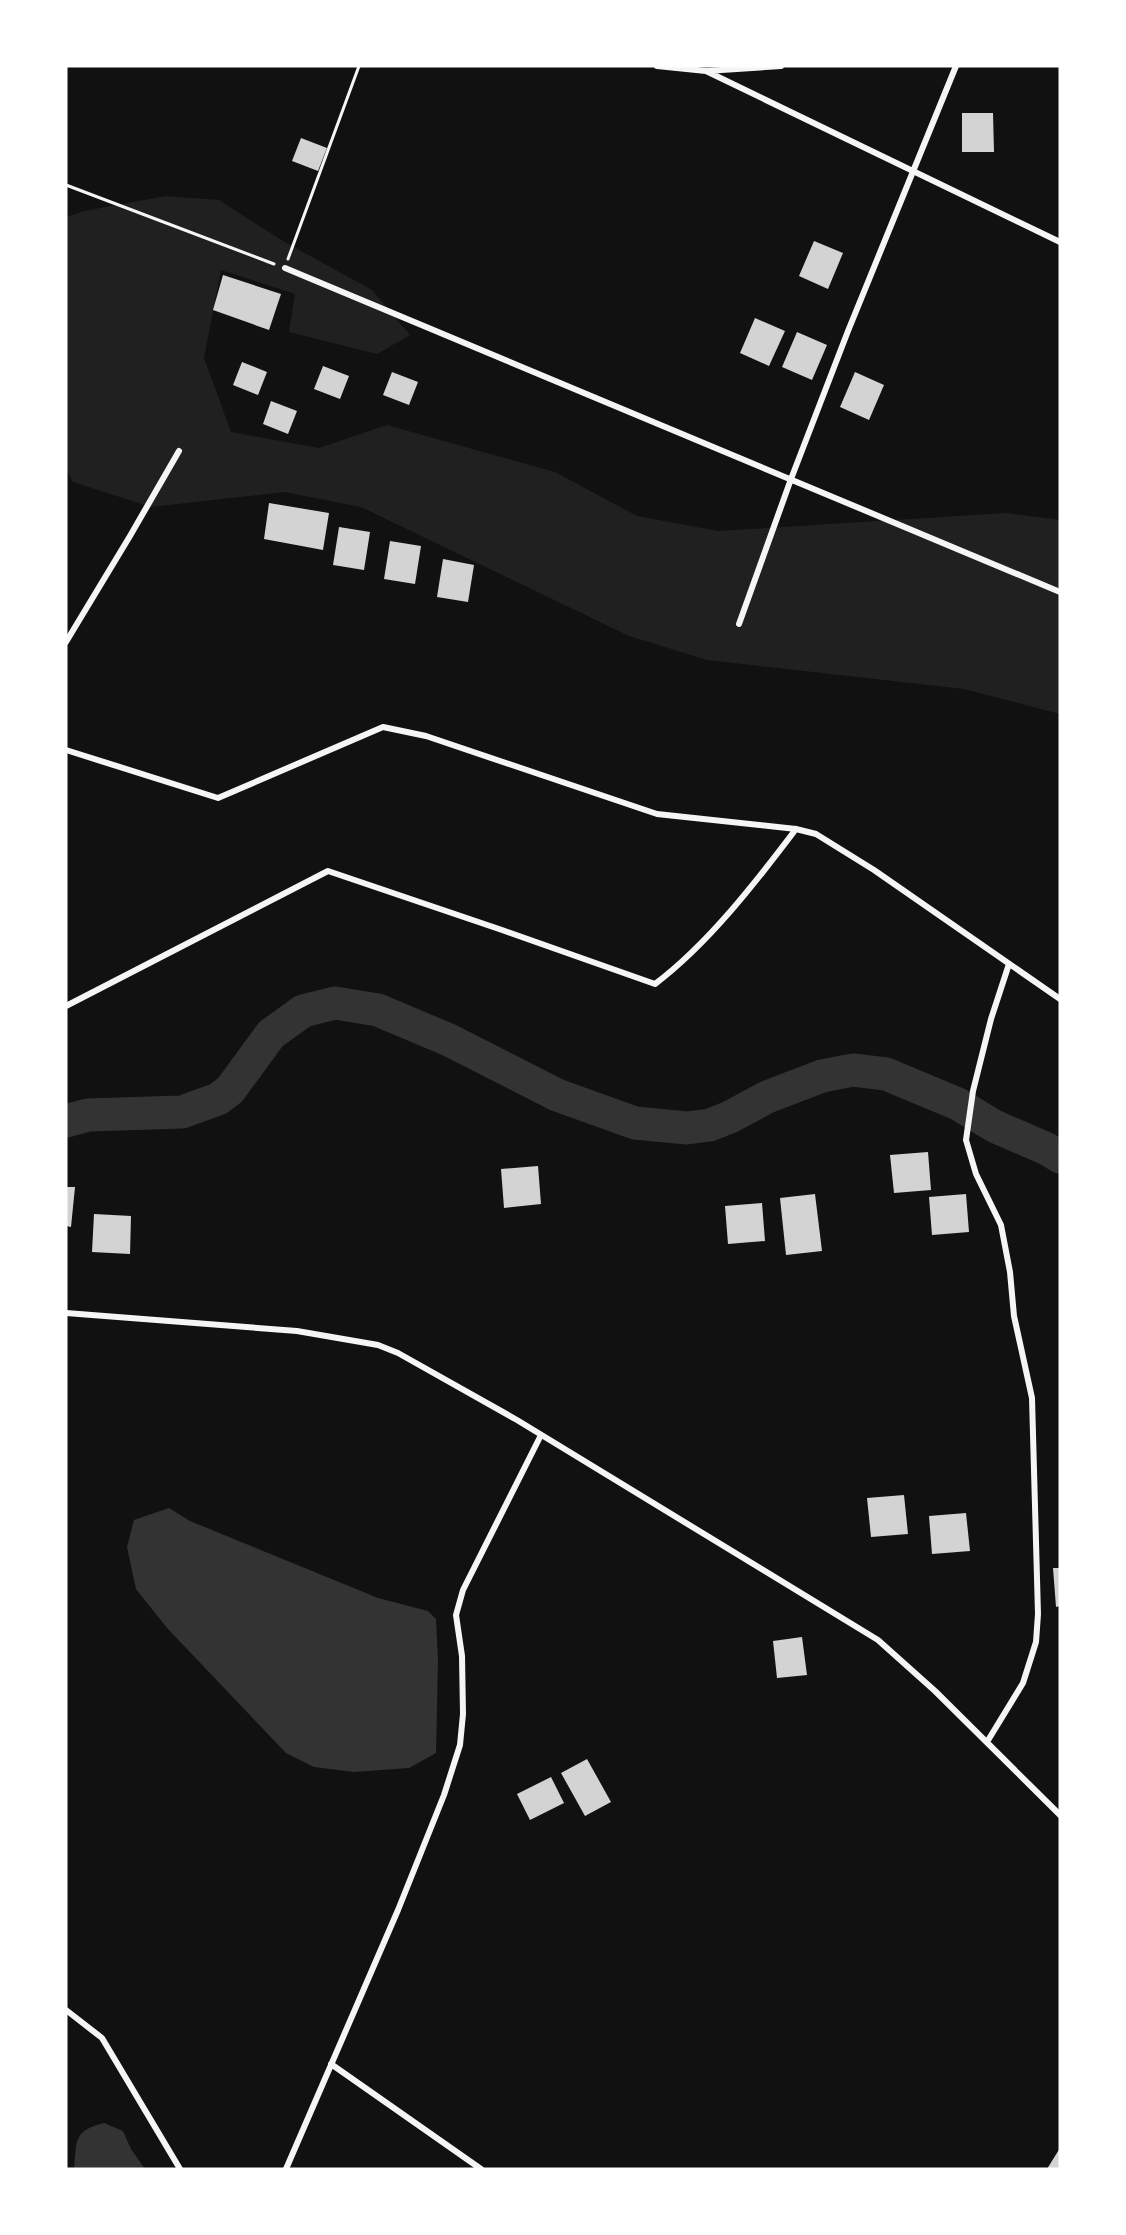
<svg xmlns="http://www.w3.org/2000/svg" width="1126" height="2235" font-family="'Fira Sans',sans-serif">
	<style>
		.green { fill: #202020 }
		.water { fill: #333 }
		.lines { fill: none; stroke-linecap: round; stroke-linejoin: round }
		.river { stroke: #333; stroke-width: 33 }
		.building { fill: #d3d3d3 }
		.path { stroke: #f5f5f5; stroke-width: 3 }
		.minor { stroke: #f5f5f5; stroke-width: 6 }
	</style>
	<rect width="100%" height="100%" fill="#111"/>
	<path class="green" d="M166 196 219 200 283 241 372 290 410 335 377 354 289 332 295 294 221 270 204 358 231 432 319 448 387 425 555 472 637 516 718 531 1007 513 1060 520V714L964 689 707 660 629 636 361 507 284 492 151 507 73 482 66 468V217L84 211Z"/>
	<path class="water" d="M169 1508 190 1521 378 1598 428 1611 436 1619 438 1660 436 1753 409 1768 354 1772 314 1767 286 1753 167 1628 136 1589 127 1547 134 1520Z
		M104 2123 123 2131 131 2149 145 2169H74C77 2140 73 2131 104 2123Z"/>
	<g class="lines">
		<path class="river" d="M66 1121 88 1115 182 1112 218 1099 230 1090 271 1034 303 1011 335 1003 378 1010 449 1040 557 1095 635 1123 687 1128 710 1125 730 1117 767 1097 822 1076 853 1070 886 1074 958 1104 994 1126 1047 1149 1060 1157"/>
	</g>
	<path class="building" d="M962 113H993L994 152H962Z
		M301 138 327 148 318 171 292 161Z
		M814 241 843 253 828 289 799 276Z
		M223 275 281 294 269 330 213 310Z
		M755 318 785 331 769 366 740 353Z
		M797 332 827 345 812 380 782 367Z
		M242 362 267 372 258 395 233 385Z
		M323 366 349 376 340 399 314 389Z
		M392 372 418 382 409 405 383 395Z
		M855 372 884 385 869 420 840 407Z
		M271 401 297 411 288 434 263 424Z
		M269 503 329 513 323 550 264 539Z
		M339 527 370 532 364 570 333 565Z
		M390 541 421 546 415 584 384 579Z
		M443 559 474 565 468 602 437 597Z
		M928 1152 931 1190 894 1193 890 1155Z
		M538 1166 541 1204 504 1208 501 1169Z
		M66 1187H75L71 1227 66 1226Z
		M815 1194 822 1251 786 1255 780 1198Z
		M966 1194 969 1232 932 1235 929 1197Z
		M762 1203 765 1241 728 1244 725 1206Z
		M94 1214 131 1216 130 1254 92 1252Z
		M904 1495 908 1534 871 1537 867 1498Z
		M966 1513 970 1551 932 1554 929 1516Z
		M1053 1568H1060V1606L1056 1607Z
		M802 1637 807 1675 777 1678 773 1641Z
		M587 1759 611 1802 585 1816 561 1773Z
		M551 1777 564 1803 530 1820 517 1794Z
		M1060 2148V2169H1047Z"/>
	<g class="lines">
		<path class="path" d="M66 185 274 264
			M288 259 359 66"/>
		<path class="minor" d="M657 66 706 71 781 66
			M706 71 1060 242
			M285 268 1060 592
			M739 624 791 479 848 331 956 66
			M66 642 130 536 179 451
			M66 750 218 798 383 727 426 736 657 814 796 829 816 834 874 870 1060 999
			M66 1006 328 871 502 930 655 984C708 944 756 882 796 829
			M66 1313 297 1331 378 1345 398 1353 517 1420 878 1640 935 1691 1060 1815
			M987 1742 1023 1683 1036 1642 1038 1614 1032 1398 1014 1316 1010 1272 1001 1225 976 1174 966 1140 973 1091 991 1019 1009 964
			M66 2010 102 2038 180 2169
			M331 2064 481 2169
			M286 2169 398 1910 444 1795 460 1745 463 1714 462 1656 456 1615 463 1590 541 1435"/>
	</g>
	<rect width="1126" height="2235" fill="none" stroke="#ffffff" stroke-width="135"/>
</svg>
